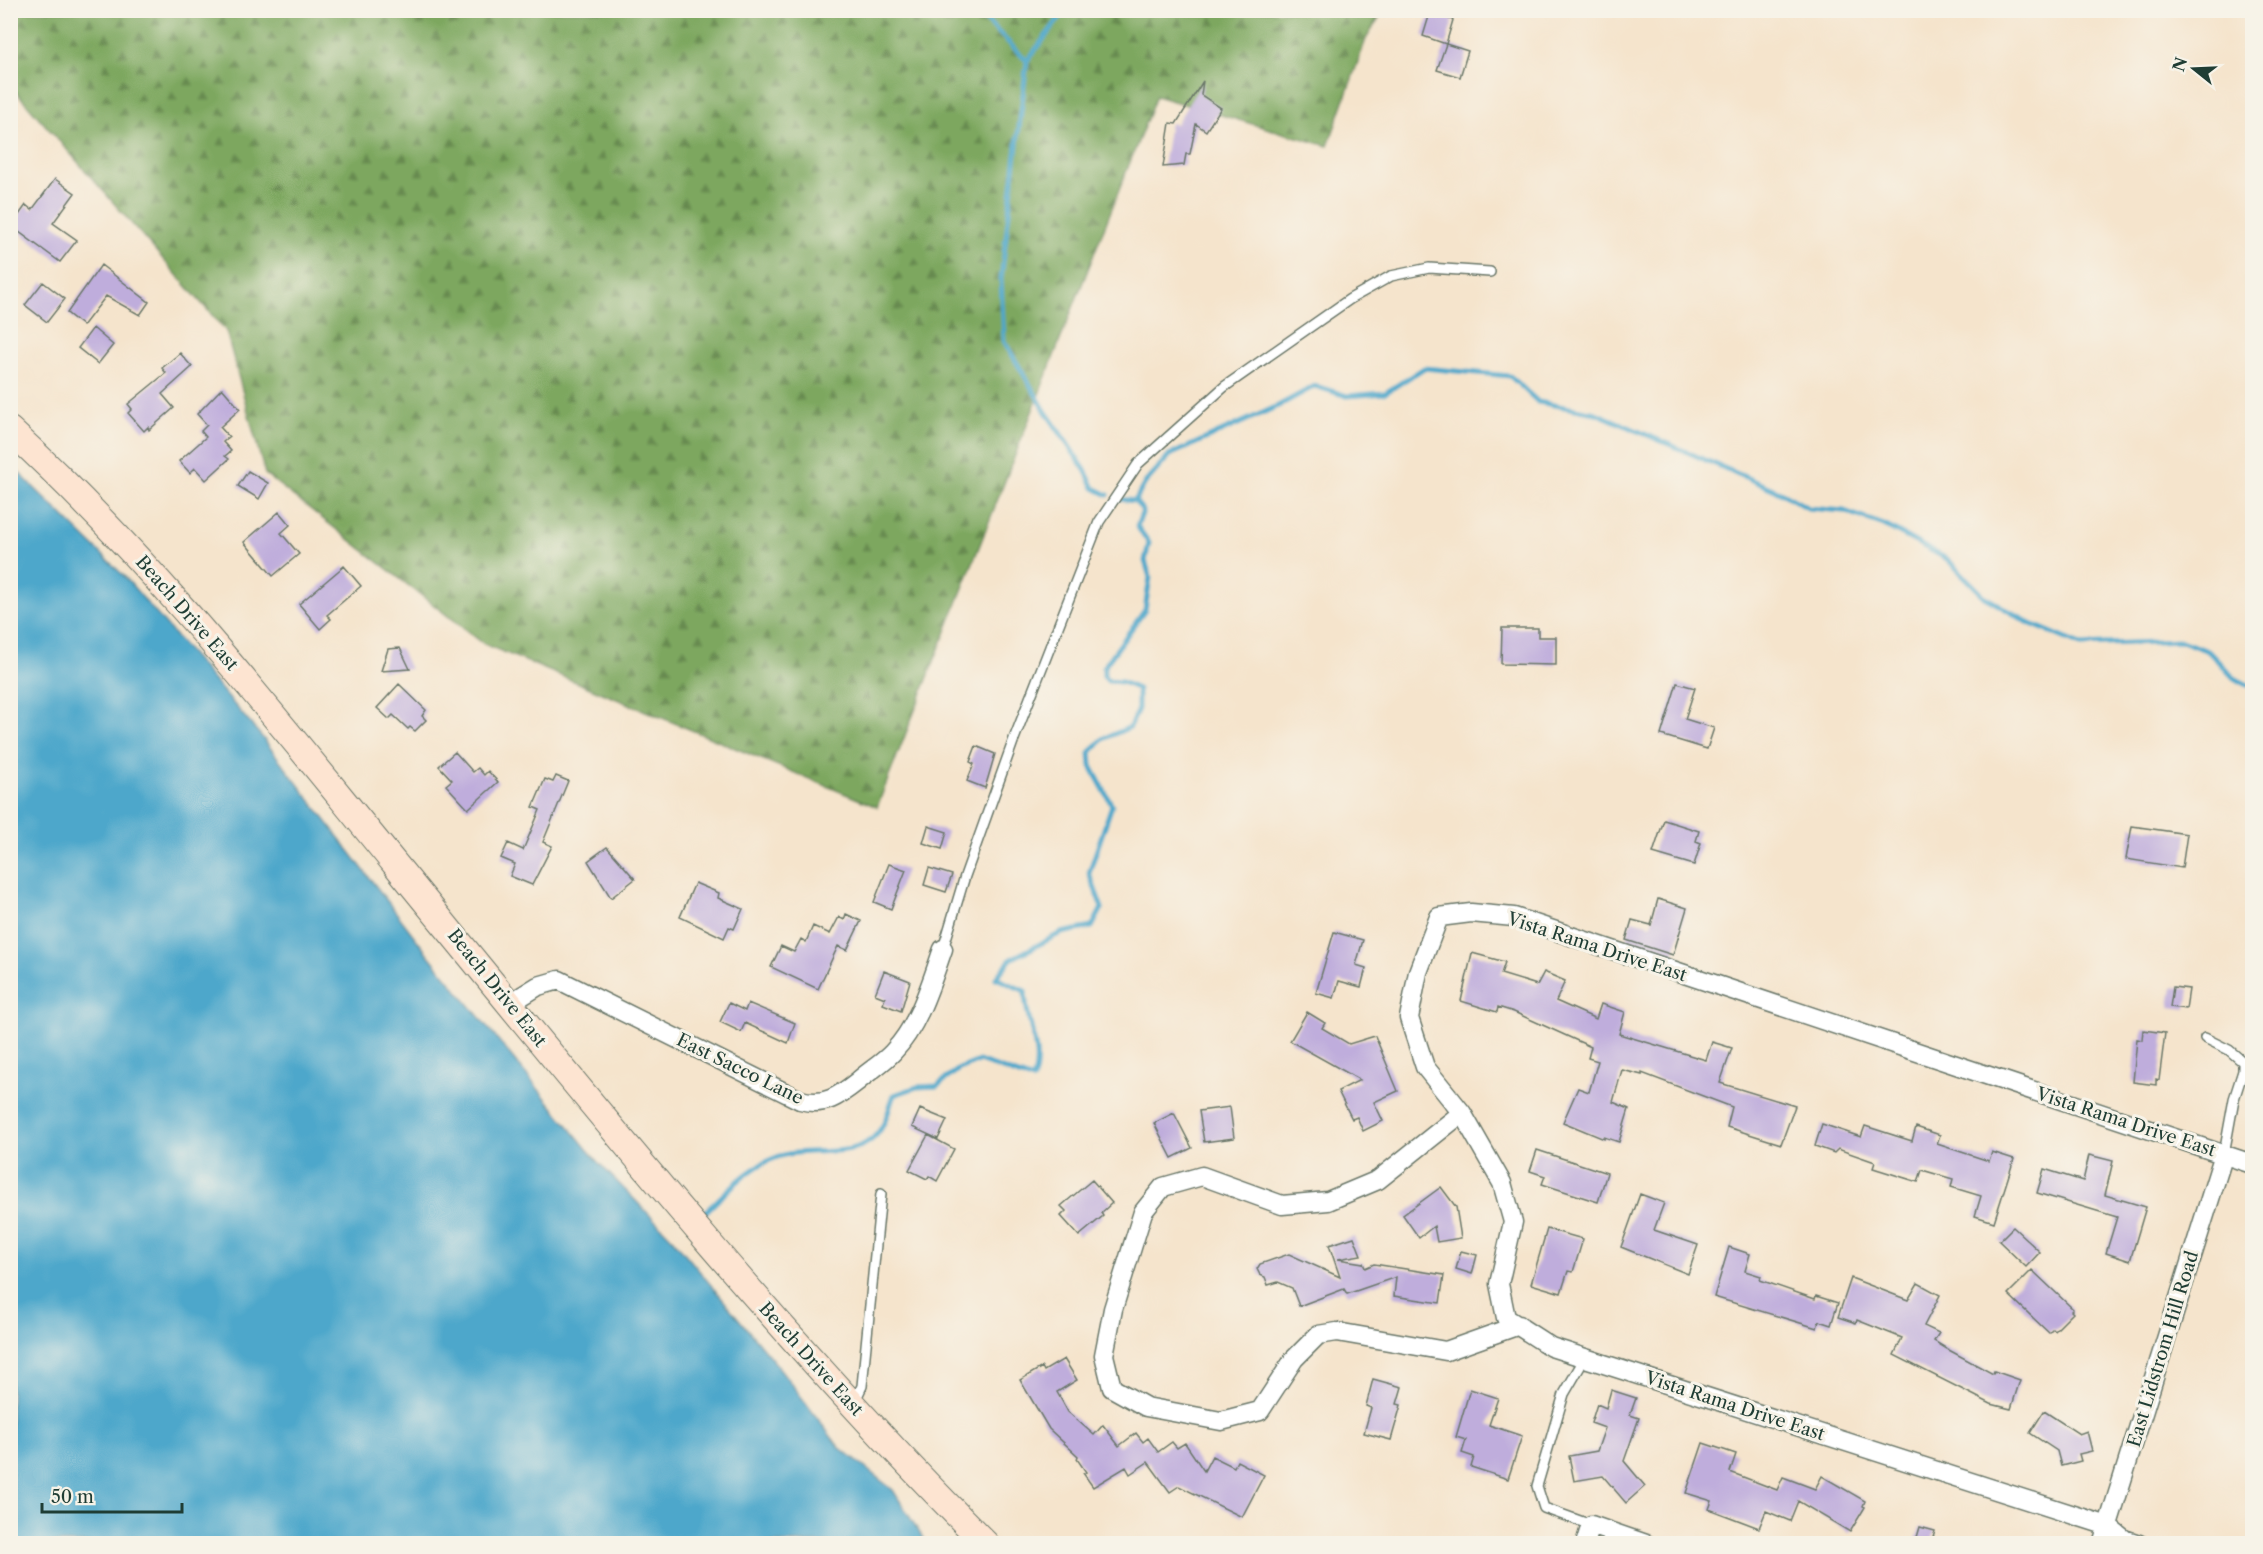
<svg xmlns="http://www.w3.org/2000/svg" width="2263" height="1554" font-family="'Libre Caslon Text',serif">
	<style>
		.forest { fill: url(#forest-firs); stroke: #4e724a; stroke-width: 1.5 }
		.water { fill: #4ea7cb; stroke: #367280; stroke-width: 1.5 }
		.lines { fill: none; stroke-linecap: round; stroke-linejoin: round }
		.stream { stroke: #4ea7cb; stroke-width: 5 }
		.building { fill: #bfaddc }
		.lane-casing { stroke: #6a7769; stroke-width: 12 }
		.street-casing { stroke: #6a7769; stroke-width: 21 }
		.secondary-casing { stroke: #6a7769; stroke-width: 28 }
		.lane { stroke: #fff; stroke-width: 9 }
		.street { stroke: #fff; stroke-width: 18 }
		.secondary { stroke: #fde4d1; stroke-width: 26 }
		.labels { text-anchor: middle; stroke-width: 6; stroke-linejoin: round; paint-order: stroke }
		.street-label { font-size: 18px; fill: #1f3d34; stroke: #f7f3e8 }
	</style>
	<defs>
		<pattern id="forest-firs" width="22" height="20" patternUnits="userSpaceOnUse" patternTransform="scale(1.5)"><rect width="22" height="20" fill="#7da75f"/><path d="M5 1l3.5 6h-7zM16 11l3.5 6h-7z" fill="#66894f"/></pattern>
	</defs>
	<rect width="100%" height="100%" fill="#f7f3e8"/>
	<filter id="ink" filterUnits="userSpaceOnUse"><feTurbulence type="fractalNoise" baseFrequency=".0167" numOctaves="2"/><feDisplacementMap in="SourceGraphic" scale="12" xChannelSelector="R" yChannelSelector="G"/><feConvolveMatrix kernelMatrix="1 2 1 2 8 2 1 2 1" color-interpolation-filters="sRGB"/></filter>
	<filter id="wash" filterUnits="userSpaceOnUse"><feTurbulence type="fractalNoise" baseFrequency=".008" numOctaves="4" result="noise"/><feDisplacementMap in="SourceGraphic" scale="24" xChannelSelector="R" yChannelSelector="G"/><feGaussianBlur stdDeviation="1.35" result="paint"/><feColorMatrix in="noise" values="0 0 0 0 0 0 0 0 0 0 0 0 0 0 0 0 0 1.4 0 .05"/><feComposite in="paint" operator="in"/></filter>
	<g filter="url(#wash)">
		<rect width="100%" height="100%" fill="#f5e4cc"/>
		<path class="forest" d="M10 11H1383L1366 39 1328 146 1156 96 877 807 484 644 265 474 226 331 11 86Z"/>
		<path class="water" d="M10 464 125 577 262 737 427 953 597 1161 673 1239 781 1370 839 1447 893 1490 926 1543H11Z"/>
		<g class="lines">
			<path class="stream" d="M976 10 1027 61
				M1073 10 1061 16 1027 61 1001 279 1004 341 1046 412 1085 470 1094 488 1108 495
				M1135 501 1145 483 1170 455 1278 406 1315 386 1347 396 1385 393 1424 368 1510 376 1538 402 1596 413 1780 492 1808 508 1844 511 1884 525 1947 559 1985 597 2031 624 2081 645 2181 641 2208 651 2234 678 2252 687
				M703 1214C728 1191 753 1161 788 1154 821 1147 864 1162 883 1125 888 1116 890 1104 894 1095L917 1087 937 1086 959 1069 979 1061 1033 1080C1044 1050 1025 1022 1025 991L996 978 1011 959 1061 933 1092 927 1102 908 1089 873 1112 805 1091 766 1090 752 1103 739 1130 727 1138 709V689L1122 682 1108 681 1104 676V667L1145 610 1150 577 1145 561 1149 543 1137 526 1143 511 1135 501 1119 499"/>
		</g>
		<g id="blocks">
			<path class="building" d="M1430 13 1453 20 1446 44 1423 36Z
				M1446 44 1468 51 1460 77 1437 70Z
				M1203 81 1201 95 1221 108 1206 131 1196 124 1190 154H1186L1184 165 1163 167 1170 123 1176 124Z
				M55 179 75 193 53 223 77 240 60 262 11 226 26 205 32 210Z
				M101 265 149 302 140 315 106 296 83 326 67 313Z
				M43 282 65 299 47 322 25 305Z
				M93 328 113 345 98 364 78 348Z
				M180 353 192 367 162 394 174 408 149 430 148 427 144 431 128 413 132 409 128 404 166 373 162 368Z
				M222 388 240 409 220 427 229 437 223 442 231 451 225 456 229 459 206 480 195 468 190 473 179 461 206 437 201 431 207 425 197 414Z
				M248 471 268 483 259 499 238 486Z
				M279 512 290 525 281 533 299 554 273 576 244 542Z
				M344 566 361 586 327 615 331 619 320 629 299 604Z
				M1502 628H1538V637H1556V665L1501 664Z
				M400 648 410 669 381 671 388 649Z
				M1677 683 1695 688 1685 719 1714 728 1707 749 1661 735Z
				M399 684 426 710 422 716 426 720 415 731 410 727 408 729 393 715 389 719 377 708Z
				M976 746 995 754 985 788 967 781 974 764 970 762Z
				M455 752 473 772 478 768 484 775 488 771 498 782 468 809 446 785 452 780 439 766Z
				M556 776 568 781 543 842 552 846 532 885 510 876 515 864 501 858 508 843 523 850 540 810 533 807 545 779 553 782Z
				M1664 820 1699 831 1696 841 1701 843 1694 865 1653 853Z
				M928 826 947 832 942 849 923 843Z
				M2132 826 2187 834 2182 868 2126 859Z
				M607 847 635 879 611 898 588 861Z
				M889 864 906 870 891 909 874 902Z
				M929 868 952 875 946 892 924 885Z
				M695 883 719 893 718 898 743 909 734 929 729 927 724 938 680 917Z
				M1658 899 1687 908 1673 955 1626 940 1632 920 1651 925Z
				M846 914 861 921 847 950 838 946 818 989 771 967 781 946 794 952 801 939 806 942 813 926 830 934 839 917 844 920Z
				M1334 932 1363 940 1356 965 1366 968 1361 987 1339 981 1334 998 1316 993Z
				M1472 953 1505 962 1501 974 1537 985 1544 972 1565 981 1556 1001 1596 1019 1601 1004 1625 1012 1619 1034 1706 1060 1712 1042 1732 1048 1720 1083 1795 1106 1781 1144 1727 1127 1732 1107 1642 1073V1075L1622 1070 1613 1102 1629 1109 1619 1142 1604 1137V1139L1563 1122 1578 1088 1589 1092 1598 1061 1588 1058 1591 1047 1514 1012 1498 1007 1497 1012 1461 1001Z
				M884 971 910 981 901 1011 883 1004 885 998 875 994Z
				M2173 987 2189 989 2186 1009 2170 1007Z
				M729 1003 745 1011 748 1003 795 1023 788 1043 745 1023 741 1032 720 1022Z
				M1307 1012 1325 1023 1322 1028 1349 1044 1375 1036 1398 1091 1374 1102 1383 1121 1363 1131 1357 1117 1352 1119 1338 1091 1360 1080 1290 1041Z
				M2143 1030 2165 1033 2159 1080 2156 1079V1085L2133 1082 2137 1039 2142 1040Z
				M1230 1107 1234 1138 1204 1142 1199 1111Z
				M920 1109 947 1120 938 1139 912 1127Z
				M1174 1113 1192 1148 1172 1158 1154 1123Z
				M1822 1124 1861 1137 1865 1126 1912 1141 1916 1127 1940 1135 1937 1144 1989 1161 1992 1152 2014 1159 1994 1222 1975 1216 1981 1196 1951 1187 1953 1179 1922 1170 1918 1182 1873 1168 1875 1162 1838 1149 1834 1153 1815 1146Z
				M928 1135 954 1149 937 1181 929 1176 927 1179 909 1170Z
				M1537 1150 1607 1173 1598 1202 1542 1184 1545 1176 1530 1171Z
				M2089 1155 2113 1161 2105 1195 2146 1207 2130 1261 2106 1253 2117 1217 2037 1193 2044 1169 2083 1181Z
				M1092 1180 1112 1203 1101 1213 1103 1216 1079 1236 1061 1216 1066 1211 1061 1206Z
				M1441 1187 1456 1207 1461 1238 1437 1242 1434 1226 1419 1238 1403 1215Z
				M1640 1194 1664 1203 1654 1230 1698 1245 1688 1274 1621 1247Z
				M2013 1227 2040 1252 2026 1267 1999 1241Z
				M1547 1229 1583 1239 1573 1272 1568 1271 1561 1293 1531 1284Z
				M1354 1237 1361 1255 1338 1259 1363 1263 1365 1268 1374 1264 1444 1275 1440 1303 1394 1296 1396 1277 1347 1294 1344 1289 1299 1306 1292 1288 1278 1282 1268 1285 1265 1277 1260 1275 1257 1269 1260 1264 1289 1254 1340 1277 1329 1245Z
				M1729 1247 1750 1254 1745 1271 1761 1276 1760 1280 1815 1299 1816 1296 1838 1303 1831 1325 1819 1321 1817 1328 1714 1297Z
				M1461 1251 1477 1255 1472 1274 1456 1269Z
				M2032 1270 2073 1309 2071 1311 2073 1313 2055 1331 2053 1329 2049 1333 2008 1294Z
				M1851 1278 1908 1300 1918 1283 1940 1295 1924 1326 1939 1333 1934 1341 1947 1349 1993 1374 1994 1371 2020 1380 2011 1409 1991 1404 1894 1355 1902 1338 1857 1320 1856 1323 1838 1317Z
				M1064 1359 1077 1380 1057 1392 1068 1412 1094 1435 1103 1425 1119 1446 1136 1433 1143 1442 1148 1438 1158 1452 1172 1442 1177 1448 1185 1443 1204 1471 1212 1456 1234 1467 1237 1461 1264 1475 1242 1517 1179 1486 1170 1492 1148 1462 1130 1474 1126 1467 1093 1487 1083 1473 1086 1472 1077 1459 1078 1456 1049 1429 1020 1380 1042 1367 1044 1371Z
				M1373 1379 1402 1387 1397 1404 1401 1405 1391 1440 1364 1433 1371 1408 1366 1406Z
				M1470 1389 1498 1398 1489 1425 1522 1436 1508 1479 1471 1467 1474 1457 1462 1453 1466 1440 1456 1437Z
				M1611 1390 1636 1398 1630 1415 1639 1418 1624 1461 1645 1486 1626 1503 1603 1476 1574 1481 1569 1456 1597 1451 1605 1428 1591 1423 1597 1404 1606 1408Z
				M2044 1411 2079 1434 2087 1431 2092 1451 2079 1454 2081 1461 2061 1466 2057 1451 2030 1433Z
				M1703 1443 1736 1454 1730 1472 1777 1490 1783 1477 1815 1489 1822 1476 1865 1501 1863 1506 1865 1507 1850 1532 1798 1501 1790 1521 1766 1511 1759 1528 1709 1509 1712 1501 1686 1493Z
				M1920 1527 1935 1531 1931 1544H1915Z"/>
		</g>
	</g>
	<g filter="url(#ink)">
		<use href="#blocks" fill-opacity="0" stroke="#6a7769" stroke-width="1.5"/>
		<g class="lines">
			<g class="lane-casing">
				<path id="lane" d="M943 949 965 876 1014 739 1099 522 1138 464 1224 387 1350 299 1391 276 1429 268 1490 272
					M2205 1038 2229 1050 2243 1062V1071L2234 1099 2224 1154
					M1585 1358 1564 1394 1537 1486 1544 1508 1591 1525
					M855 1401 862 1386 881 1194"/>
			</g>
			<g class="street-casing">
				<path id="street" d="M509 1004 538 986 559 980 800 1100C825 1107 839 1096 858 1081 869 1071 883 1063 893 1052 919 1025 931 983 943 949
					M1462 1113 1378 1180 1328 1201 1282 1205 1202 1176 1163 1187 1143 1212 1113 1309 1104 1355 1112 1388 1146 1407 1221 1421 1260 1411 1294 1359 1318 1335 1337 1332 1446 1351 1519 1325
					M1585 1544 1591 1525 1646 1544
					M2102 1544 2224 1154
					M2139 1544 2124 1539 2108 1526 1551 1347 1506 1318 1499 1284 1513 1222 1502 1183 1462 1113 1425 1067 1409 1018 1418 972 1439 917 1471 913 1514 917 2252 1164"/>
			</g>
			<g class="secondary-casing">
				<path id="secondary" d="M10 430C154 562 272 714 395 864 585 1096 773 1331 986 1544"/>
			</g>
			<use href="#lane" class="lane"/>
			<use href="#street" class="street"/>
			<use href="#secondary" class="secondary"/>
		</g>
	</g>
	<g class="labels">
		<g class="street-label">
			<text transform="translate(187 613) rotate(49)" y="6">Beach Drive East</text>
			<text transform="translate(1597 947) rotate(18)" y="6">Vista Rama Drive East</text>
			<text transform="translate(497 988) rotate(51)" y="6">Beach Drive East</text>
			<text transform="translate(740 1069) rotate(26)" y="6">East Sacco Lane</text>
			<text transform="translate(2126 1122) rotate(18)" y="6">Vista Rama Drive East</text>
			<text transform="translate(2163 1349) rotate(-73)" y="6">East Lidstrom Hill Road</text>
			<text transform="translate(811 1359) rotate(48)" y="6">Beach Drive East</text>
			<text transform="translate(1735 1406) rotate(18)" y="6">Vista Rama Drive East</text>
		</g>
	</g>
	<rect width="2263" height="1554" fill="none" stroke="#f7f3e8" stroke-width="36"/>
	<g transform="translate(2194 69) rotate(288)" stroke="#f7f3e8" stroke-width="4.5" paint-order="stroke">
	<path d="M0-4.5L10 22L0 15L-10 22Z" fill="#1f3d34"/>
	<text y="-9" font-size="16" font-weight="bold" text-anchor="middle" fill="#1f3d34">N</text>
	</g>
	<path d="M42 1503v9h140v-9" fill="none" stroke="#1f3d34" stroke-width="3"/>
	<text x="51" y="1503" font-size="18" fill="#1f3d34" stroke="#f7f3e8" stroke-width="4.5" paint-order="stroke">50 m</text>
</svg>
